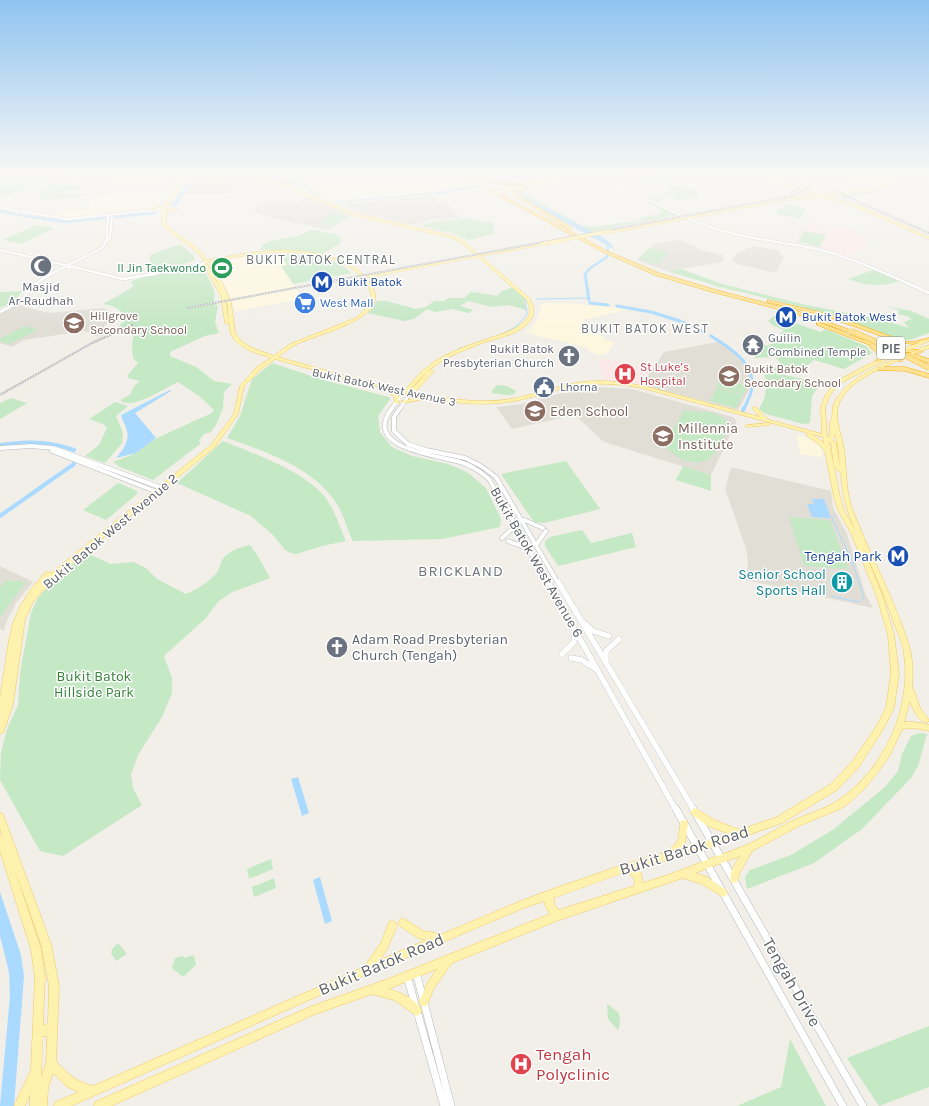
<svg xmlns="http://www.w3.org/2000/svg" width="929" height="1106" font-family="Karla,sans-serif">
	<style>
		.commercial { fill: #fef7e0 }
		.industrial { fill: #e0deda }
		.education { fill: #e1ded6 }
		.medical { fill: #fce8e6 }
		.green { fill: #c5e8c5 }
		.water { fill: #aadaff }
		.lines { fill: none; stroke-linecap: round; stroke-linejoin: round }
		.stream { stroke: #aadaff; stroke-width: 1 }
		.canal-far2 { stroke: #aadaff; stroke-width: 2.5 }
		.canal-far1 { stroke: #aadaff; stroke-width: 3 }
		.canal { stroke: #aadaff; stroke-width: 4 }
		.minor-far4-casing { stroke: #b5b8bc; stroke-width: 3 }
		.minor-far3-casing { stroke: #b5b8bc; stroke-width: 3.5 }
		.minor-far2-casing { stroke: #b5b8bc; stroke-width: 5 }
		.minor-far1-casing { stroke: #b5b8bc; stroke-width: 6 }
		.minor-casing { stroke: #b5b8bc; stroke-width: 8 }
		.major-casing { stroke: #f2c960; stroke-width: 1 }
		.highway-casing { stroke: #f9ab00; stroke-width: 1 }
		.minor-far4 { stroke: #fff; stroke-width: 2.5 }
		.minor-far3 { stroke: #fff; stroke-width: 3 }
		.minor-far2 { stroke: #fff; stroke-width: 4 }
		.minor-far1 { stroke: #fff; stroke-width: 5.5 }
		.minor { stroke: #fff; stroke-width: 7 }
		.major { fill: #fff2af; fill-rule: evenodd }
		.highway { fill: #fde293; fill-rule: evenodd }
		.rail-casing { stroke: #b6b7b8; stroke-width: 2 }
		.rail { stroke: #fff; stroke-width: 1; stroke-dasharray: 1.5; stroke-linecap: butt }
		.major-bridge-casing { stroke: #f2c960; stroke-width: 3.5; stroke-linecap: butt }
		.highway-bridge-casing { stroke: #f9ab00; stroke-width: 5.5; stroke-linecap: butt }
		.major-bridge { stroke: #fff2af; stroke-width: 3 }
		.highway-bridge { stroke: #fde293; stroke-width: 5 }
		.labels { text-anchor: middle; stroke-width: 3; stroke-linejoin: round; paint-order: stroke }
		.far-leisure-label { font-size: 12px; fill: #27864d; stroke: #fff; text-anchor: end }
		.far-transit-label { font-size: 12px; fill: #164399; stroke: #fff; text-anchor: start }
		.far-worship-label { font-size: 12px; fill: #5b616d; stroke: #fff }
		.far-shop-label { font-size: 12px; fill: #366cbe; stroke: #fff; text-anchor: start }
		.far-education-label { font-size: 12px; fill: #785e54; stroke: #fff; text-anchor: start }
		.far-health-label { font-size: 12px; fill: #be3a42; stroke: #fff; text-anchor: start }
		.far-street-label { font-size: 12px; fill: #5f6368; stroke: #fff }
		.far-service-label { font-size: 12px; fill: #4e5e75; stroke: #fff; text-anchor: start }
		.far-neighbourhood-label { font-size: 13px; letter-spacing: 1px; fill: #70757a; stroke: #fff }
		.shield { fill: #fff; stroke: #8f9295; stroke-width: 1 }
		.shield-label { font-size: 13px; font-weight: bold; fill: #5f6368 }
		.education-label { font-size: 14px; fill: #785e54; stroke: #fff; text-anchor: start }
		.street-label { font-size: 14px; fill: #5f6368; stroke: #fff }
		.transit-label { font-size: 14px; fill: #164399; stroke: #fff; text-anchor: end }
		.culture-label { font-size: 14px; fill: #0d838f; stroke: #fff; text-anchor: end }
		.worship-label { font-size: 14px; fill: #5b616d; stroke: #fff; text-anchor: start }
		.park-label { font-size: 14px; fill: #348238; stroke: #fff }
		.neighbourhood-label { font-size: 15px; letter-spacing: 1px; fill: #70757a; stroke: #fff }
		.near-street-label { font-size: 17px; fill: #5f6368; stroke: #fff }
		.near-health-label { font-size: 17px; fill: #be3a42; stroke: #fff; text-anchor: start }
	</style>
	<rect width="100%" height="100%" fill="#f1efe8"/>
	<path class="commercial" d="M320 173H448L470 185 421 193 341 201 300 184 327 178Z
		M839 173H906L876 181 852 178Z
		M166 192 157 208 152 210 68 218 50 216 63 210 89 209 90 199Z
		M265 254H279L287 265 282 267 303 299 236 311 223 282 211 263 239 257Z
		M546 303H568L630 309 584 320 589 333 603 336 605 340 615 343 606 354 596 355 585 347 526 333 537 320 542 304Z
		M797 434 815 442 821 448 823 457 800 454Z"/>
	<path class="industrial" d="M474 173H522L491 181Z
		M429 196 453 209 459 217 430 220 414 225 361 213 341 204Z"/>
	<path class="education" d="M228 177 242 178 230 193H186L194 181Z
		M308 197 352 216 327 230 272 218 252 211 276 199 293 203Z
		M679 239 702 250 723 255 724 262 667 271 637 260 654 244Z
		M753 246 780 251 779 253 784 257 776 273 737 264 732 260 737 253Z
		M19 305 48 313 103 308 108 310 111 317 104 327 103 335 99 337 84 331 24 340 12 347 0 343V313Z
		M718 342 734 353 743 363 749 373 751 381 750 388 738 410 642 385 664 352Z
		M594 387 632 389 733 417 737 421 711 475 604 442 575 415 512 429 496 407 522 404 576 389Z
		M731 467 831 491 833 508 847 534 865 593 873 608 746 580 748 565 747 551 725 489Z
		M0 566 33 582 16 603 6 623 4 631 0 629Z"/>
	<path class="medical" d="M808 221 850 229 861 234 866 241 865 247 862 250 846 256 829 250 796 243Z
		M599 359H608L650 370 641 385 624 381 609 380 603 378Z"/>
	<path class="green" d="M0 173H54L67 175 0 198Z
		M639 173H674L671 175 656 174 653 178 670 181 668 183 672 184 671 185 696 189 701 192 696 193 701 196 679 200 673 196 656 201 649 197 666 196 660 193 669 191 668 190 671 189 653 180H637L624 177 628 174 636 175Z
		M561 179 525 190 523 193 583 226 593 227 636 221 641 220 640 219 642 217 660 214 661 210 648 203 650 202 677 215 590 232 527 199 519 192 523 189Z
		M82 180 86 181 74 185 85 189 66 192 43 191C48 182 61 186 69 184 73 184 78 181 82 180Z
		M38 192 91 195 42 201Z
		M786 204 806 208 800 218 776 214 779 208 784 209Z
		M335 213 350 216 333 226 318 222Z
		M466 218 493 223 494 234 469 240 452 233 421 226 431 222Z
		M37 225 55 228 21 244 2 240Z
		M313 230 335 234 340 238 341 243 322 254 290 250H260C262 239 289 238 298 236 303 234 308 231 313 230Z
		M804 231 826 235 820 247 798 242Z
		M180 244 193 255 195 259C185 266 160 271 150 265V255Z
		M649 248 669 252 656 265 639 259Z
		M279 254C302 255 335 255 351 273L293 284 281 266 287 265Z
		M198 265H201C206 275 217 289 214 300L215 304 218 306 215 322 219 333 205 336 170 352V356L196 367 214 381 232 384 224 392 223 408 216 425 211 432 204 434 199 440 200 444 153 480 120 467 113 462 136 453 155 439 212 413 214 410 199 396 178 382C165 388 132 411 120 400L130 395 134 386 140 381 128 378V375L138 363 133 358C132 345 131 340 137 329L130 333 116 329 124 321 121 320 124 317C121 307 111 306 103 304L133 287V284L130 283 134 280Z
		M682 269 722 284 806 305 879 319 909 328 904 322 912 319 907 316 898 314 899 310 886 306 912 311 929 319V333L910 340 899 339 830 314 720 287 667 271Z
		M873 270 900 281C882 287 865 286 848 279Z
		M513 287 527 299 524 300 526 310 509 305 492 307 468 301 460 306 473 310 469 313 452 309 436 312 427 309 414 319 404 321 368 313 377 301H386L416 309 426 307 434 301H444L449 298H464L471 292C480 293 488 294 497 296L502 291Z
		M22 291 16 300 0 308V292Z
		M774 316 821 332 825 329 866 346 872 353 844 369 814 360 795 375 765 368 783 367 776 357 755 358 752 353 764 345 768 346 781 337 780 334 784 330 774 326 768 321Z
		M25 326 37 330 9 344 0 341V339Z
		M272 363 320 379 389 397 390 399 378 416 380 432 392 447 412 456 448 464 467 472 486 488 501 519 500 527 442 539 353 541C347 530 344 515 337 504 313 467 266 452 227 438L240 416 252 379Z
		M763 370 821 383 812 396 810 423 803 424 766 414 759 409C767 397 768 384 763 370Z
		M720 379 747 386 744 394 716 387Z
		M497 385 507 386 516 391 515 394 507 395 492 393 493 389Z
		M717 388 743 395 736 408 710 401Z
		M11 398 27 403 0 419V403Z
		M115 402 128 406 116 416 123 433 122 443 105 463 85 456 99 445 107 428 103 424 89 419Z
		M684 410C699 414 722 407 729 427 717 451 710 473 678 457 672 454 669 449 663 447Z
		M223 441C254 454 304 471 325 497 334 509 340 527 346 541L322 546 296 554 291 553 285 550 273 535 251 516 177 483Z
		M566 461 600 509 544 523 534 522 501 474Z
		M683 466 711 475V491L676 480Z
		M118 483 137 491V494L106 520 83 510Z
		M789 517 830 520 848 569 804 566Z
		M582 530 591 543 632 533 636 547 558 566 545 546V541L550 537Z
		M250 545 259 558 270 578 232 592 218 602 206 618 164 656 172 678V693L162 717 138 755 131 774 133 788 142 805 63 856 40 851 0 780 1 752 8 727 18 705 20 673 31 613 38 598 53 581 86 553 111 564 133 562 146 568 157 579 186 594C197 589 207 583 215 575 219 571 220 565 222 560 228 551 240 547 250 545Z
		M6 580 26 582 0 617V587Z
		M921 733 927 734 918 766 911 778 862 829 814 863 747 889 745 877 750 870 791 855 834 829 885 787 898 771 902 754 911 736Z
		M271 859 273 869 249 879 247 869Z
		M274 878 276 888 254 897 252 887Z
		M118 943 127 954 116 961 111 953 112 949Z
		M194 955 196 965 184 976H182L172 968 175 958 183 956 184 958Z
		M607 1004 619 1013 620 1024 618 1030 608 1019Z
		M929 1026V1087L879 1106 847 1058Z
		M790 1039 826 1106H737L781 1087Z"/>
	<path class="water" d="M244 173C258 174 273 175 287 179 306 186 325 200 345 201L446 191 525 173H534L519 185V192L521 194 604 238 612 245 614 249 520 198 515 192 514 188 522 177 447 193 341 202 272 177 251 174 209 175 200 176 193 181 175 207H171C177 199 182 188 189 181 202 169 227 173 244 173Z
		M170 390 171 391 135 413 156 438 136 453 116 458C122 451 130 441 127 431 126 425 122 420 121 415Z
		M812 499H824L831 518 812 517 807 504H814Z
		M298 777 309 813 302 816 291 779Z
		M320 877 332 921 325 924 313 880Z
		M0 892 21 955 24 976 14 1106H0L10 996 9 972 0 936Z"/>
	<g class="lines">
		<path class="stream" d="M30 173H40
			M925 174 929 173
			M894 182 897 179 916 175
			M845 199 843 196 880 191 890 187
			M537 299 589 298
			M476 343C495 337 516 332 527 314L525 300H527
			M458 349 465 347
			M831 596 859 602 864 598 851 558 832 519 835 515"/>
		<path class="canal-far2" d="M0 211 15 214
			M19 215 65 222 154 213
			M585 275 589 269 607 257 608 246"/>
		<path class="canal-far1" d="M585 274 589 300
			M590 303 608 305
			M617 306 651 312 680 321
			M683 322 704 332
			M711 336C729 347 755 363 752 388 751 395 747 402 744 409"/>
		<path class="canal" d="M743 410 744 408
			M0 445C26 441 49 441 74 450
			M0 516 74 464"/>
		<g class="minor-far4-casing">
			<path id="minor-far4" d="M585 173C631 187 671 215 716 229 750 240 786 242 821 250 844 255 867 266 889 275
				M782 173H785
				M0 202 77 174
				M0 208 68 219 164 209
				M105 242 107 238 108 215
				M0 250 107 275
				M49 275 102 248 110 237 112 215
				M150 275 205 263"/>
		</g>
		<g class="minor-far3-casing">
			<path id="minor-far3" d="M103 274 123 279 154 274
				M887 274 929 293
				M0 312 23 300 30 287 51 274
				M391 409 403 394
				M400 409 409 395"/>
		</g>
		<g class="minor-far2-casing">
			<path id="minor-far2" d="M392 408C361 449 437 455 460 462 471 465 481 472 489 479L548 583
				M400 408 394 417V431L408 444 426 450 465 458 481 466 496 477 558 583
				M0 448 31 446 53 448 162 488
				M52 451 157 492
				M524 520 543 528
				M502 538 513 528V521
				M508 541 529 549
				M536 545 546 531"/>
		</g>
		<g class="minor-far1-casing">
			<path id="minor-far1" d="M548 582 676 810
				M558 582 694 810
				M583 622 593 631 609 636
				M562 654 574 642 575 632
				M571 658 582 660 597 670
				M606 662V651L619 639"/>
		</g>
		<g class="minor-casing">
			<path id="minor" d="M676 809 843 1106
				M693 809 863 1106
				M416 972 451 1106
				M407 976 444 1106"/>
		</g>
		<g class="major-casing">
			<path id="major" d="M61 173H64L98 179 128 182 181 179 185 173H187L184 179 233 176 271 179 357 214 445 234 461 239 479 255 543 243V245H542L481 256 530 299C533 305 535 311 532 317 526 332 499 338 485 342 472 347 458 352 445 359 431 367 420 378 409 391H410L429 370H433V372L415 392C446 399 479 404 511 399 539 394 566 382 594 381 624 380 653 388 681 396 708 403 734 410 760 417L752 408 754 407H756L766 417V419L822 434 821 407 825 396 835 382 867 365 929 338V341L871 367 839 384 829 396 825 407 827 436 829 437 830 434V422C833 417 832 413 833 407 834 402 837 398 840 394 855 375 881 365 903 356 912 352 920 348 929 345V348C903 359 859 373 843 396 831 412 841 432 844 449 847 470 845 491 853 511 867 548 886 583 900 620 904 631 909 643 911 654 913 665 913 677 912 688L914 690 920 708 929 720 928 722C918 724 913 708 910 701L904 722H914L929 725V731L914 728 902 729 890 755 878 772 865 788 850 802 840 809 801 825 752 851 740 872 737 882 734 883 731 882C728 873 735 864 740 856L695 873 707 877 726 890 727 893 726 896 723 897 702 884 683 878 559 920 452 963 434 988 427 1005 424 1007 421 1005 419 1002 428 982 437 969 388 989C400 992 417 999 422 1011L420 1014 417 1016 414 1014 403 1006 394 1000 372 994 313 1015 111 1106H94L95 1102 312 1006 385 980 550 914 546 907 544 901 521 909 370 973 71 1106H54L55 1102 79 1092 66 1086 53 1073 48 1088 47 1106H30V1094L25 1106H14L31 1070 35 977 31 949 0 851V834L2 835 0 828V813L3 814 4 817 51 944 59 986 56 1061C68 1075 76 1081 93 1086L364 967 381 943 389 922 392 920 395 922 397 925 387 949 380 960 426 940 418 938 400 926 398 923 400 920 403 918 423 931 442 934 521 901 550 890 625 864 667 852C670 848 675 846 677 842 680 837 679 827 681 821L684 820 687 821 688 824 685 844 684 847 729 834 708 826 692 815 691 812 692 809 695 808 714 820 740 830 777 817 831 784 852 762 876 727 886 708 891 673 888 635 877 597 851 533 838 510 834 497 825 451 819 444 806 435 809 433 811 434 824 443 823 437 642 388C620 384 597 382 575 386 550 390 526 401 500 403 471 406 441 401 412 394L410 395 407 393 404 394 402 393V392L335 376 275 359 261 369 244 386 238 414 215 447 55 577 33 602 25 619 13 704 4 731 3 733 0 734V698L9 640 13 623 20 607 31 589 46 572H48L51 573 211 445 234 414 240 386 257 367 271 358C257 353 238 349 231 334 229 328 228 309 227 302L225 298 229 323 227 324 225 323 221 296 203 264 206 263 221 289 211 268 206 262H204V260L195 250 171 233 162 224V214L161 213 162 210 180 181 128 184 98 181ZM233 178 270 181 355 216 444 236 459 241 476 255 364 276C355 265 344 261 330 257 289 244 248 253 207 260L197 248 173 231 166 224V213L176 210V208L166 211V210L183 181ZM293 252C316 255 345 257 361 277L359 278 360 279H362L369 287 372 299 368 307 356 318 290 344 274 356 250 347 240 340 235 333 231 302 215 268 209 261 263 253ZM478 257 527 300C529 306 531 310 529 315 523 330 494 336 481 341 469 345 456 350 444 356 428 364 417 376 405 390L338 374 278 357C283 353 288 349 293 346 313 335 370 324 375 300 377 292 371 284 366 278ZM835 434 838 447 840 467 836 443 832 440ZM829 442 831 443 834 467 841 473C842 495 847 510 855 530L844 510 840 497ZM862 545C873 570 885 596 894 623 898 633 903 643 904 654 912 708 884 769 840 799 825 810 805 814 788 823 776 829 764 837 751 843 737 849 723 854 709 859 699 863 690 867 681 870 668 875 656 879 643 883L641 873 637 869 714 847 782 823 837 790 858 768 882 731 894 708 899 673 894 635 883 597ZM13 865 41 944 49 986 48 1023 44 1026 43 1023 45 977 41 949ZM625 872C632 874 636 879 634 886L559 910 554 905V898ZM43 1036H47L46 1063 41 1077Z
				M569 173H571L555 180 553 179Z
				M752 173H754L772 180 821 195 875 189 882 187 884 186 848 181 829 174V173H831L849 179 886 184 896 176 925 173 924 174 898 178 884 189 875 191 826 196 860 206 929 237V239L858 208 821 197 781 201 611 233 609 232 781 199 816 195 770 182Z
				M555 175 557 176 538 183 536 182Z
				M160 206 163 207 154 211 151 210Z
				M388 390H392L398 394 399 402V403H395L394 396 388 392Z
				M423 397 425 398V399L404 403 402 402V401Z
				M768 423H770V425L747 427 745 426 747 425Z"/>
		</g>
		<g class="highway-casing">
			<path id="highway" d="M457 173H461L607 251 659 273 716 290 797 311 853 331 849 332 793 313 712 292 655 275 605 253Z
				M468 173C476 172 485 178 493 180 506 184 518 183 531 180L533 181C513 190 486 184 468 173Z
				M569 173H573C556 185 534 182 518 192V195L571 227V229H569L514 195 515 191C531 181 552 182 569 173Z
				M768 300 829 314 904 341 913 342 929 338V340L913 344 901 343 825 316 768 302Z
				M817 323H821L858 338 882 345 907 349 922 350 923 351 920 353 904 352 905 353H910L929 359V363L910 357H905L902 361H898L897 360 900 357H892L889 355 892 353H900L899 352 876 347 882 352 884 357 880 362H876L875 361 878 357V354L870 347V345L817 325Z
				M879 367H905L929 374V378L905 371 877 370V368Z"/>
		</g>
		<use href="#minor-far4" class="minor-far4"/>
		<use href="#minor-far3" class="minor-far3"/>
		<use href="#minor-far2" class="minor-far2"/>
		<use href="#minor-far1" class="minor-far1"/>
		<use href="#minor" class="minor"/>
		<use href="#major" class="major"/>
		<use href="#highway" class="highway"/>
		<g class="rail-casing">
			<path id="rail" d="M811 175 834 191 929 233
				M792 193C800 188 805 183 802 173
				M187 308 787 197C798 194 809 191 814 179L812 173
				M0 395 92 343 132 325"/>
		</g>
		<use href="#rail" class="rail"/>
		<g class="major-bridge-casing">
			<path id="major-bridge" d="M491 194 539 183
				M542 244 610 231"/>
		</g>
		<g class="highway-bridge-casing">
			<path id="highway-bridge" d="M851 331 893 349 929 368"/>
		</g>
		<use href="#major-bridge" class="major-bridge"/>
		<use href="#highway-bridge" class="highway-bridge"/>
	</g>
	<linearGradient id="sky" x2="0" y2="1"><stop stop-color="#8fc3f1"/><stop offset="0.53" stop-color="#f9f8f5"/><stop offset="1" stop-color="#f9f8f5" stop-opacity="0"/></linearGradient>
	<rect width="929" height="327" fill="url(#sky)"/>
	<defs>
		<g id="mosque-disc" transform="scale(1.15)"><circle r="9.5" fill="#6b7280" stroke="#fff"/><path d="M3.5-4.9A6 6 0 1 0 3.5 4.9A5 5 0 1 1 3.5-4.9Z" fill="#fff"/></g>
		<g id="stadium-disc" transform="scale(1.15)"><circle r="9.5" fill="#2e9e5b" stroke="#fff"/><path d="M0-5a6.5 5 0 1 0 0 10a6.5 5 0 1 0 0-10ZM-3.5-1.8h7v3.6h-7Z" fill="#fff"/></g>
		<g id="metro-disc" transform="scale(1.15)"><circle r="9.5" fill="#1a4fb4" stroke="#fff"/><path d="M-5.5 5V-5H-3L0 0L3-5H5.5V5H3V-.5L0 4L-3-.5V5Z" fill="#fff"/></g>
		<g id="supermarket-disc" transform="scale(1.15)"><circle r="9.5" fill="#3f7fe0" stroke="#fff"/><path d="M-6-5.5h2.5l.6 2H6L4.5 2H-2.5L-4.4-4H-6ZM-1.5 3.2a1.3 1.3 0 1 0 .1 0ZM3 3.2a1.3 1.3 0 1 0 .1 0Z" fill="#fff"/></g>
		<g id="school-disc" transform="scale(1.15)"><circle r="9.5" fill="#8d6e63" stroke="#fff"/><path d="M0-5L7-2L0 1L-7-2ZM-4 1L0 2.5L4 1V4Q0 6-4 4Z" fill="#fff"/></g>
		<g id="temple-disc" transform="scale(1.15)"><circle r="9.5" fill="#6b7280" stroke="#fff"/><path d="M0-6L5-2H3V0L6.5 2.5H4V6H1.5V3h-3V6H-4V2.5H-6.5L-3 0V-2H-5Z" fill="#fff"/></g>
		<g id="church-disc" transform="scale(1.15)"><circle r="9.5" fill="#6b7280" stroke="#fff"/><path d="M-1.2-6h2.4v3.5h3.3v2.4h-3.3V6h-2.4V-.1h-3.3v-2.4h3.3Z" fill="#fff"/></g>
		<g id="hospital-disc" transform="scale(1.15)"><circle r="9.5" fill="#e0444e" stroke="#fff"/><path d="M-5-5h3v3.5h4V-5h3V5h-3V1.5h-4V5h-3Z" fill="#fff"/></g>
		<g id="civic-disc" transform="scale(1.15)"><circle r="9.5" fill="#5c6f8a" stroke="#fff"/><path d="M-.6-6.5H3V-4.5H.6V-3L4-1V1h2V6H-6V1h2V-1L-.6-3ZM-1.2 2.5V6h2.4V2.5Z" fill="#fff"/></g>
		<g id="university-disc" transform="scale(1.15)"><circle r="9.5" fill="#8d6e63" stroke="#fff"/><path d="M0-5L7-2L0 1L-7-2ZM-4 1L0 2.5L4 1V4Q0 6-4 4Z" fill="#fff"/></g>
		<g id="building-disc" transform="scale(1.15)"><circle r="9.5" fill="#0f9aa8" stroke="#fff"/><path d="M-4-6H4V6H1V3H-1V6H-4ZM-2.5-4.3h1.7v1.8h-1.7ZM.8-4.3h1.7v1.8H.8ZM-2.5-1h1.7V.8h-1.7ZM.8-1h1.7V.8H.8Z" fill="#fff"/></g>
	</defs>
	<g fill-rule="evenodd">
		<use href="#mosque-disc" x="41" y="266"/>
		<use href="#stadium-disc" x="222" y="268"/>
		<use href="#metro-disc" x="322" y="282"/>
		<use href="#supermarket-disc" x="305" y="303"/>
		<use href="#metro-disc" x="786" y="317"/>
		<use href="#school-disc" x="74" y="323"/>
		<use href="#temple-disc" x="753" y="345"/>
		<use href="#church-disc" x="569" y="356"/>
		<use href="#hospital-disc" x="625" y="374"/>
		<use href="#school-disc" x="729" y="376"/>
		<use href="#civic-disc" x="544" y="387"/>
		<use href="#school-disc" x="535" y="411"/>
		<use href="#university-disc" x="663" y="436"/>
		<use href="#metro-disc" x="898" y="556"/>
		<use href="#building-disc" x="842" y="582"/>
		<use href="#church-disc" x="337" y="647"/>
		<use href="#hospital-disc" x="521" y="1064"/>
	</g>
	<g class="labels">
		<g class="far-leisure-label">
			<text x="206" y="272">Il Jin Taekwondo</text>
		</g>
		<g class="far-transit-label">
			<text x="338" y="286">Bukit Batok</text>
			<text x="802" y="321">Bukit Batok West</text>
		</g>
		<g class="far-worship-label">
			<text x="41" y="291">Masjid<tspan x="41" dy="14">Ar-Raudhah</tspan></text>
			<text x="768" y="342" text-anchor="start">Guilin<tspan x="768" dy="14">Combined Temple</tspan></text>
			<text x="554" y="353" text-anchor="end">Bukit Batok<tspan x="554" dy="14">Presbyterian Church</tspan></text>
		</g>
		<g class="far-shop-label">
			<text x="320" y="307">West Mall</text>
		</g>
		<g class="far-education-label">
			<text x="90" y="320">Hillgrove<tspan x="90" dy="14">Secondary School</tspan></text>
			<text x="744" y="373">Bukit Batok<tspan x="744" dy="14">Secondary School</tspan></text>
		</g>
		<g class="far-health-label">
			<text x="640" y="371">St Luke’s<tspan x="640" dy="14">Hospital</tspan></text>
		</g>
		<g class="far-street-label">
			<text transform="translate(384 387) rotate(12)" y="4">Bukit Batok West Avenue 3</text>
		</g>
		<g class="far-service-label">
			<text x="560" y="391">Lhorna</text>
		</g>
		<g class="far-neighbourhood-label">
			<text x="321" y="264">BUKIT BATOK CENTRAL</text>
			<text x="645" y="333">BUKIT BATOK WEST</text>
		</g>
		<rect class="shield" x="877" y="337" width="28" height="22" rx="3"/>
		<g class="shield-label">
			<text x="891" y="353">PIE</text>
		</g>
		<g class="education-label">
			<text x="550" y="416">Eden School</text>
			<text x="678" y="433">Millennia<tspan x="678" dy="16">Institute</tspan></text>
		</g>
		<g class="street-label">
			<text transform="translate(110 531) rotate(-40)" y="5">Bukit Batok West Avenue 2</text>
			<text transform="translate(537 562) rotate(60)" y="5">Bukit Batok West Avenue 6</text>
		</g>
		<g class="transit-label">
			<text x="882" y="561">Tengah Park</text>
		</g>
		<g class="culture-label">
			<text x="826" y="579">Senior School<tspan x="826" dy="16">Sports Hall</tspan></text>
		</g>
		<g class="worship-label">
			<text x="352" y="644">Adam Road Presbyterian<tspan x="352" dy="16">Church (Tengah)</tspan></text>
		</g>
		<g class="park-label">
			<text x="94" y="681">Bukit Batok<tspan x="94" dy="16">Hillside Park</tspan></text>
		</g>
		<g class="neighbourhood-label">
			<text x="461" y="576">BRICKLAND</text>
		</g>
		<g class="near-street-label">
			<text transform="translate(684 850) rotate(-17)" y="6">Bukit Batok Road</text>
			<text transform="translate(381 964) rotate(-23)" y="6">Bukit Batok Road</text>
			<text transform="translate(792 982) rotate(60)" y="6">Tengah Drive</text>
		</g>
		<g class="near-health-label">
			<text x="536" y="1060">Tengah<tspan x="536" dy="20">Polyclinic</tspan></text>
		</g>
	</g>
</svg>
